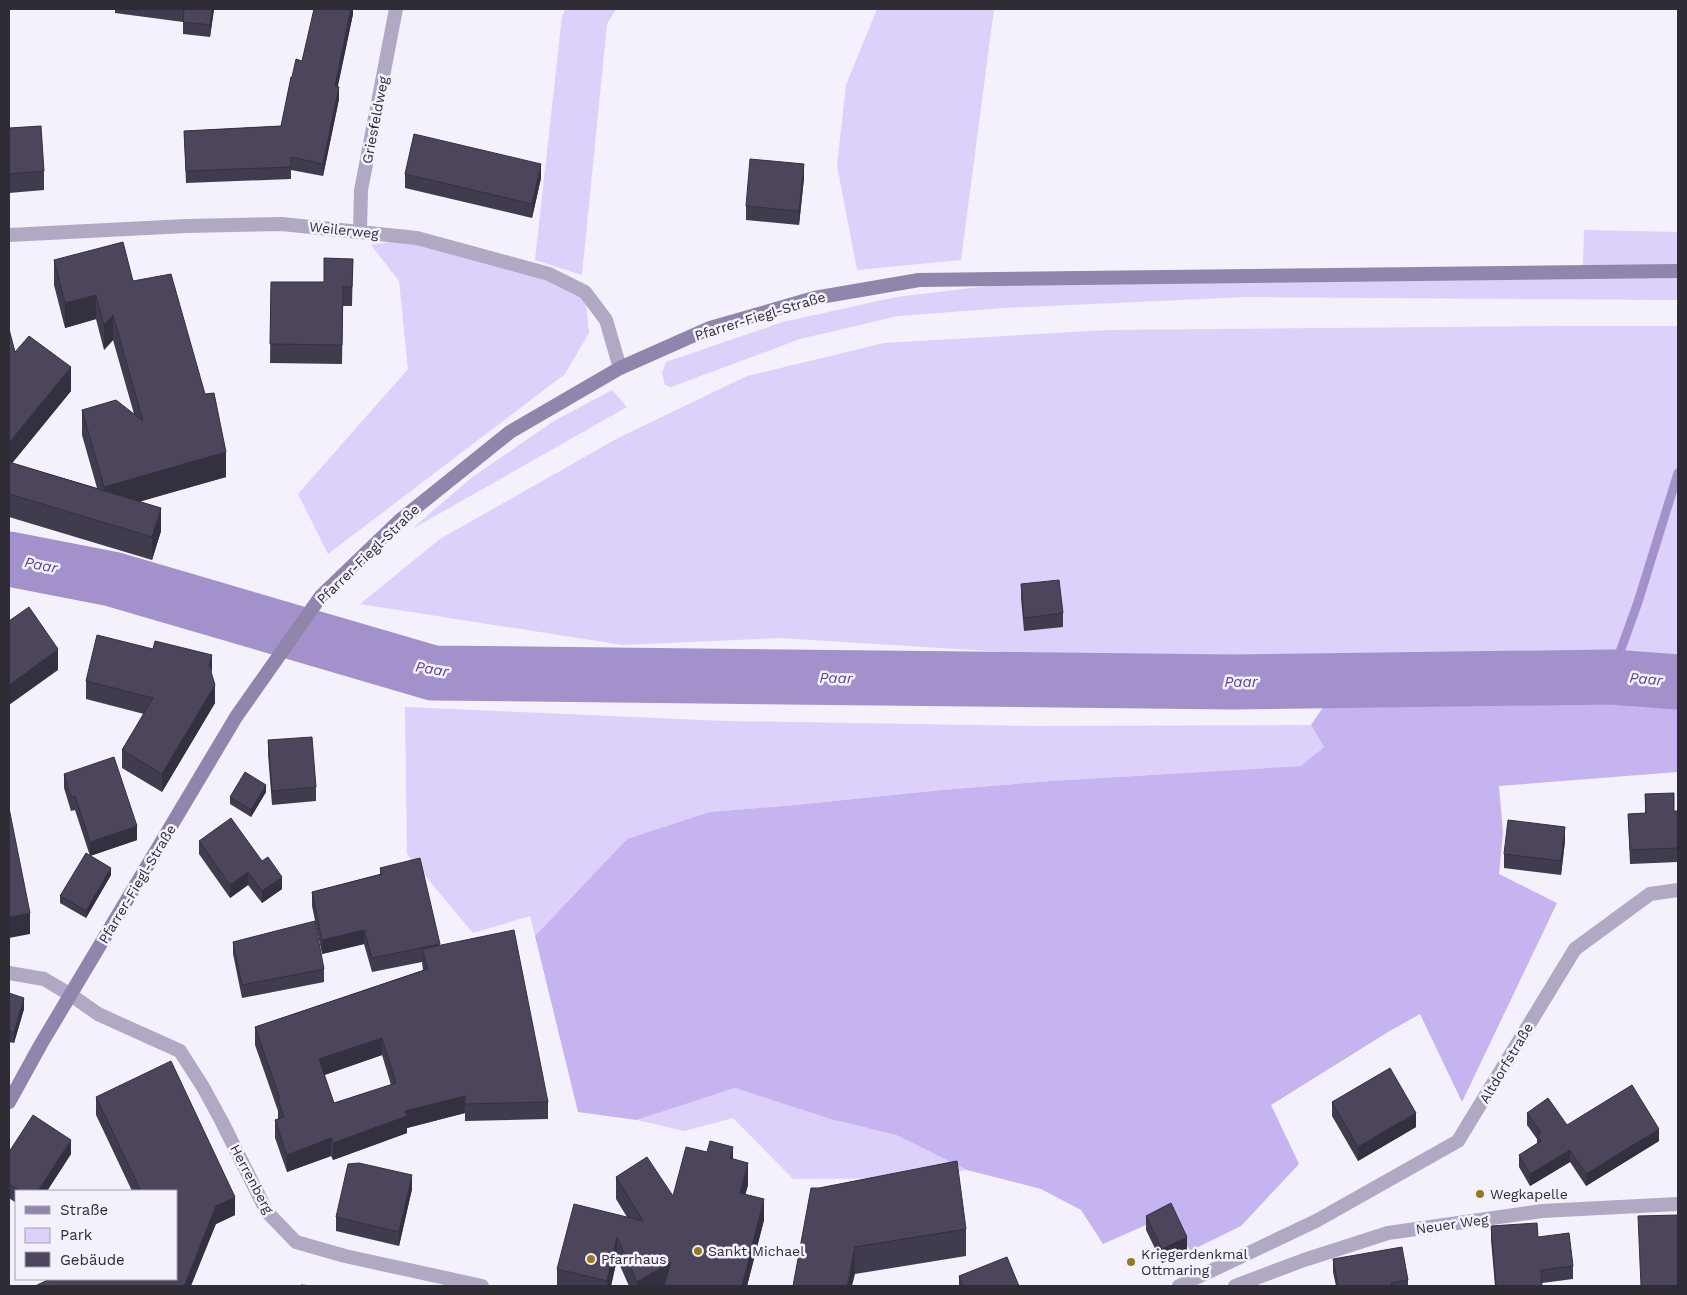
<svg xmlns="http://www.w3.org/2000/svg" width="1687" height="1295" font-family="'Work Sans',sans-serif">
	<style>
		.green { fill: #ddd0fb }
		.forest { fill: #c6b4f0 }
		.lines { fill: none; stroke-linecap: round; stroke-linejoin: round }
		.stream { stroke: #a391cb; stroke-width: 9 }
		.river { stroke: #a391cb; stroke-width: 55 }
		.minor { stroke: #b1a9c4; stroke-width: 14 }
		.secondary { stroke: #9185ac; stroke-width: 14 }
		.wall { fill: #413b4e; fill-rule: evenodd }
		.shaded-wall { fill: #353040 }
		.building { fill: #4c455b; stroke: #353040; fill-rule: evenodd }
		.poi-dot { fill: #977921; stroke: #f4f1fc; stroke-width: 2 }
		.labels { text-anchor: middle; stroke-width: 5; stroke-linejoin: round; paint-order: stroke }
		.street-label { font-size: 14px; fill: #2f2c36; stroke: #f4f1fc }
		.poi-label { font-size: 14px; fill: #2f2c36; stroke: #f4f1fc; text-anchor: start }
		.water-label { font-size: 15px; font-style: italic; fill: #5d428a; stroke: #f4f1fc }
	</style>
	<rect width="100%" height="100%" fill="#f4f1fc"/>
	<path class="green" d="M566 9H616L607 24 582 275 535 260 562 16Z
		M877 9H994L961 260 857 270 837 165 846 85Z
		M1584 230 1678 232V266H1583Z
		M417 238 585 292 589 333 565 374 328 554 298 494 408 369 399 281 371 245Z
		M1678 277V300L1245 297 1004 308 898 316 800 339 671 387 665 385 662 373 666 362 783 322 896 297 1013 283Z
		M1567 326H1678V662L1607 664 1498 663 1307 657 1235 662 1087 657 779 638 623 645 360 604 440 539 618 438 747 376 884 343 1108 330Z
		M612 390 627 407 412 529 471 478 554 421Z
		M405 707 725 721 1036 726 1311 725 1324 747 1301 766 1050 781 941 790 795 805 709 812 627 839 535 936 530 916 473 933 407 854Z
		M735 1088 830 1119 896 1135 967 1170 924 1178 793 1179 733 1118 684 1131 637 1120Z"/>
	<path class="forest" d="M1581 677 1678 683V772L1499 786 1503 833 1499 874 1557 903 1462 1102 1420 1014 1388 1032 1271 1105 1299 1164 1241 1226 1190 1251 1171 1214 1103 1244 1081 1210 1041 1189 967 1170 896 1135 830 1119 735 1088 637 1120 578 1112 535 936 627 839 709 812 795 805 941 790 1050 781 1301 766 1324 747 1311 725 1341 681Z"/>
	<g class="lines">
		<path class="stream" d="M1611 677 1638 602 1678 473"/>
		<path class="river" d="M9 559 112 579 433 673 1232 682 1611 677 1678 682"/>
		<path class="minor" d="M360 231 361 190 396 9
			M9 235 186 226 282 224 417 238 549 274 585 292 606 320 620 368
			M9 973 44 979 71 995 98 1014 180 1051 203 1087 221 1120 267 1212 296 1242 345 1256 482 1286
			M1179 1286 1316 1221 1458 1141 1575 949 1650 894 1678 890
			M1235 1286 1304 1260 1388 1233 1542 1211 1678 1204"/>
		<path class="secondary" d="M9 1102 41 1044 236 717 321 596 399 521 510 432 620 368 710 328 814 298 919 280 1678 271"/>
	</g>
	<path class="wall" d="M115 9H214L210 37 183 34V22L115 13Z
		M353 9V14L338 86 339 99 323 176 291 170V179L186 183 184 131 281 126 292 77 302 61Z
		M9 128 44 171V190L9 193Z
		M405 174 541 178 532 218 405 188Z
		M804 178 799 225 746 220V206Z
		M353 259 352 306H343L342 364 270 363 271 282H324Z
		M54 260 133 281 226 477 140 501 161 531 152 560 9 517V329L15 352 71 391 12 463 97 488 82 435V410L134 414 113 340 104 350 96 319 65 328 54 285Z
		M1021 584 1063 613V627L1024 631 1021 598Z
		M211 673 215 703 162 792 122 768V750L144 714 86 699V681Z
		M268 740 316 787V801L272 805 268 754Z
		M64 774 137 840 90 856 111 875 86 918 60 903V896L90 856 75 810 71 811 64 788Z
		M266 792 251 817 230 804V797Z
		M1645 794 1674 811H1678V862L1630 864 1628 814 1645 813Z
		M199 841 282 889 262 903 248 885 230 898 199 854Z
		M1565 841 1561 875 1504 868V854Z
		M380 868 440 945 548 1102V1119L465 1121V1113L407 1128V1133L333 1160 331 1156 287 1172 275 1138V1120L278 1119V1111L255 1045V1027L423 970 422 962 372 972 364 944 322 954 312 906V892L380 874ZM382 1055 391 1085 334 1103 324 1075Z
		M233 942 324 969V982L242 998 233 954Z
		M9 993 24 1009 14 1043 9 1042Z
		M96 1097 235 1215 216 1224 176 1279V1191H132L96 1115Z
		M1332 1102 1416 1127 1358 1161 1332 1116Z
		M1527 1113 1567 1125 1659 1141 1586 1186 1570 1162 1530 1186 1519 1167V1155L1537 1144V1139L1527 1125Z
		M9 1152 71 1154 47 1191H16V1203L9 1198Z
		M733 1159 748 1185 745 1194 764 1220 747 1286H629L617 1259 611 1286H557V1269L627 1217 616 1199V1177L673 1196Z
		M811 1188 966 1229V1256L855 1274Z
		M412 1189 399 1246 336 1231V1217Z
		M1146 1216 1187 1251 1162 1263 1146 1230Z
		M1491 1226 1538 1237 1573 1266V1279L1542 1283V1286H1495L1491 1240Z
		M1333 1259 1408 1280V1286H1336L1333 1272Z
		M959 1276 1019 1286H959Z"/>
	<path class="shaded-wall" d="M212 9H214L210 37V25Z
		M351 9H353V14L335 98V86Z
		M339 87V99L323 176V164Z
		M541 164V178L532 218V204Z
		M804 164V178L799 225V211Z
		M96 295V319L65 328V303Z
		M113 315V340L104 350V325Z
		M71 367V391L9 467V443Z
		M226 452V477L104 512V487Z
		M161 508V531L152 560V537Z
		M58 649V670L9 705V685Z
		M212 655V673L209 665Z
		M215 685V703L162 792V774Z
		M266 785V792L251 817V810Z
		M137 826V840L90 856V842Z
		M1565 827V841L1561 875V861Z
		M111 868V875L86 918V911Z
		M248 872V885L230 898V885Z
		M282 877V889L262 903V891Z
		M30 913V934L9 938V917Z
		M364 930V944L322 954V940Z
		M24 998V1009L14 1043V1033Z
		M382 1038V1055L319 1077V1059Z
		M465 1096V1113L407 1128V1133L333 1160V1143L405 1111Z
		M1416 1113V1127L1358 1161V1147Z
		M1659 1129V1141L1586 1186V1174Z
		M331 1138V1156L287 1172V1155Z
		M71 1140V1154L47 1191H38Z
		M733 1147V1169L730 1158Z
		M1570 1150V1162L1530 1186V1174Z
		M748 1163V1185L740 1215V1193Z
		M412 1175V1189L399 1246V1232Z
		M235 1197V1215L216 1224 191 1286H184L216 1206Z
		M764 1199V1220L747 1286H742Z
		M617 1237V1259L611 1286H607V1281Z
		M1187 1237V1251L1162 1263V1249Z
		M855 1247V1274L852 1286H847Z
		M671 1262 666 1286H637V1282Z"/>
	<path class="building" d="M180 9H212L210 25 183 22 184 9Z
		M314 9H351L335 86 339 87 323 164 291 157V167L186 171 184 131 281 126 291 77H292L296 59 302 61Z
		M41 126 44 171 9 174V128Z
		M414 134 541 164 532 204 405 174Z
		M750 159 804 164 799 211 746 206Z
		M123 242 133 281 171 274 205 394 214 393 226 452 104 487 82 410 116 400 143 421 113 315 104 325 96 295 65 303 54 260Z
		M324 258 353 259 352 287H343L342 345 270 344 271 282H324Z
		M9 329 15 352 29 336 71 367 9 443Z
		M9 462 161 508 152 537 9 494Z
		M1059 580 1063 613 1024 618 1021 584Z
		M29 607 58 649 9 685V621Z
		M97 635 153 649 155 641 212 655 209 665 215 685 162 774 122 750 153 698 86 681Z
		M312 737 316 787 272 791 268 740Z
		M114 757 137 826 90 842 75 796 71 797 64 774Z
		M245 772 266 785 251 810 230 797Z
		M1674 793V811H1678V848L1630 850 1628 814 1646 813 1645 794Z
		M9 808 30 913 9 917Z
		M231 818 262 861 268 857 282 877 262 891 248 872 230 885 199 841Z
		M1508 820 1565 827 1561 861 1504 854Z
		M86 853 111 868 86 911 60 896Z
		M420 858 440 944 372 958 364 930 322 940 312 892 382 874 380 868Z
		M315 921 324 969 242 985 233 942Z
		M514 930 548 1102 465 1104V1096L405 1111 407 1116 333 1143 331 1138 287 1155 275 1120 284 1117 278 1100 280 1099 255 1027 428 969 422 949ZM382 1038 396 1083 334 1103 319 1059Z
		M9 993 24 998 14 1033 9 1031Z
		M171 1061 235 1197 216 1206 184 1286H35L50 1279H176V1191H141L96 1097Z
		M1390 1068 1416 1113 1358 1147 1332 1102Z
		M1632 1085 1659 1129 1586 1174 1570 1150 1530 1174 1519 1155 1541 1141 1537 1135 1541 1133 1527 1113 1548 1098 1567 1125Z
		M33 1115 71 1140 38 1191H20L9 1184V1152Z
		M710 1141 733 1147 730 1158 748 1163 740 1193 764 1199 742 1286H664L671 1262 637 1282 617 1237 607 1281 557 1269 574 1204 643 1221 616 1177 647 1157 673 1196 686 1147 707 1152Z
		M957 1161 966 1229 855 1247 847 1286H793L811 1188H819Z
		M359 1163 412 1175 399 1232 336 1217 348 1164Z
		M1171 1203 1187 1237 1162 1249 1146 1216Z
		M1678 1215V1286H1641L1638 1216Z
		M1537 1223 1538 1237 1569 1233 1573 1266 1541 1270 1542 1286H1496L1491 1226Z
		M1402 1247 1408 1280 1391 1283 1392 1286H1338L1333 1259Z
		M1007 1257 1019 1286H963L959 1276Z
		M301 1285 313 1286H300Z"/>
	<g class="poi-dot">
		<circle cx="1480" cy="1194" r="5"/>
		<circle cx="698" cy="1251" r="5"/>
		<circle cx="591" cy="1259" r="5"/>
		<circle cx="1131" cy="1262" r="5"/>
	</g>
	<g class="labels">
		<g class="street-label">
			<text transform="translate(375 120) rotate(-79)" y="5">Griesfeldweg</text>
			<text transform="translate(344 230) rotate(6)" y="5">Weilerweg</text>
			<text transform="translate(760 316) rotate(-17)" y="5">Pfarrer-Fiegl-Straße</text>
			<text transform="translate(368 554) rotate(-44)" y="5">Pfarrer-Fiegl-Straße</text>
			<text transform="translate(137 884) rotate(-59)" y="5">Pfarrer-Fiegl-Straße</text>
			<text transform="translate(1506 1063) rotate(-59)" y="5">Altdorfstraße</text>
			<text transform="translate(252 1179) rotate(62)" y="5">Herrenberg</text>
			<text transform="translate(1452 1224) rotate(-8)" y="5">Neuer Weg</text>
		</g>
		<g class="poi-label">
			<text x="1490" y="1199">Wegkapelle</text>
			<text x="708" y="1256">Sankt Michael</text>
			<text x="1141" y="1259">Kriegerdenkmal<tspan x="1141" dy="16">Ottmaring</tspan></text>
			<text x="601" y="1264">Pfarrhaus</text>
		</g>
		<g class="water-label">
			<text transform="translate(41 565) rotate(11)" y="5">Paar</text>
			<text transform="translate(432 669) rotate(9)" y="5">Paar</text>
			<text transform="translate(836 678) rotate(1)" y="5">Paar</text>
			<text transform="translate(1646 679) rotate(5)" y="5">Paar</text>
			<text x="1241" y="687">Paar</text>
		</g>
	</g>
	<rect width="1687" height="1295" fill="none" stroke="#2f2c36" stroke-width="20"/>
	<rect x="15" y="1190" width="162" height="90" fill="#f4f1fc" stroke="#a5a2ad"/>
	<rect x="25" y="1206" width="25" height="8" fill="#9185ac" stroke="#a5a2ad"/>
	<text x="60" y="1215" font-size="15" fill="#2f2c36">Straße</text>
	<rect x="25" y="1228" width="25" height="15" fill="#ddd0fb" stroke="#a5a2ad"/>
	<text x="60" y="1240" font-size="15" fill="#2f2c36">Park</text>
	<rect x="25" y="1252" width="25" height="15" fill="#4c455b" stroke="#a5a2ad"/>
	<text x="60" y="1265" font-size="15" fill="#2f2c36">Gebäude</text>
</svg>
